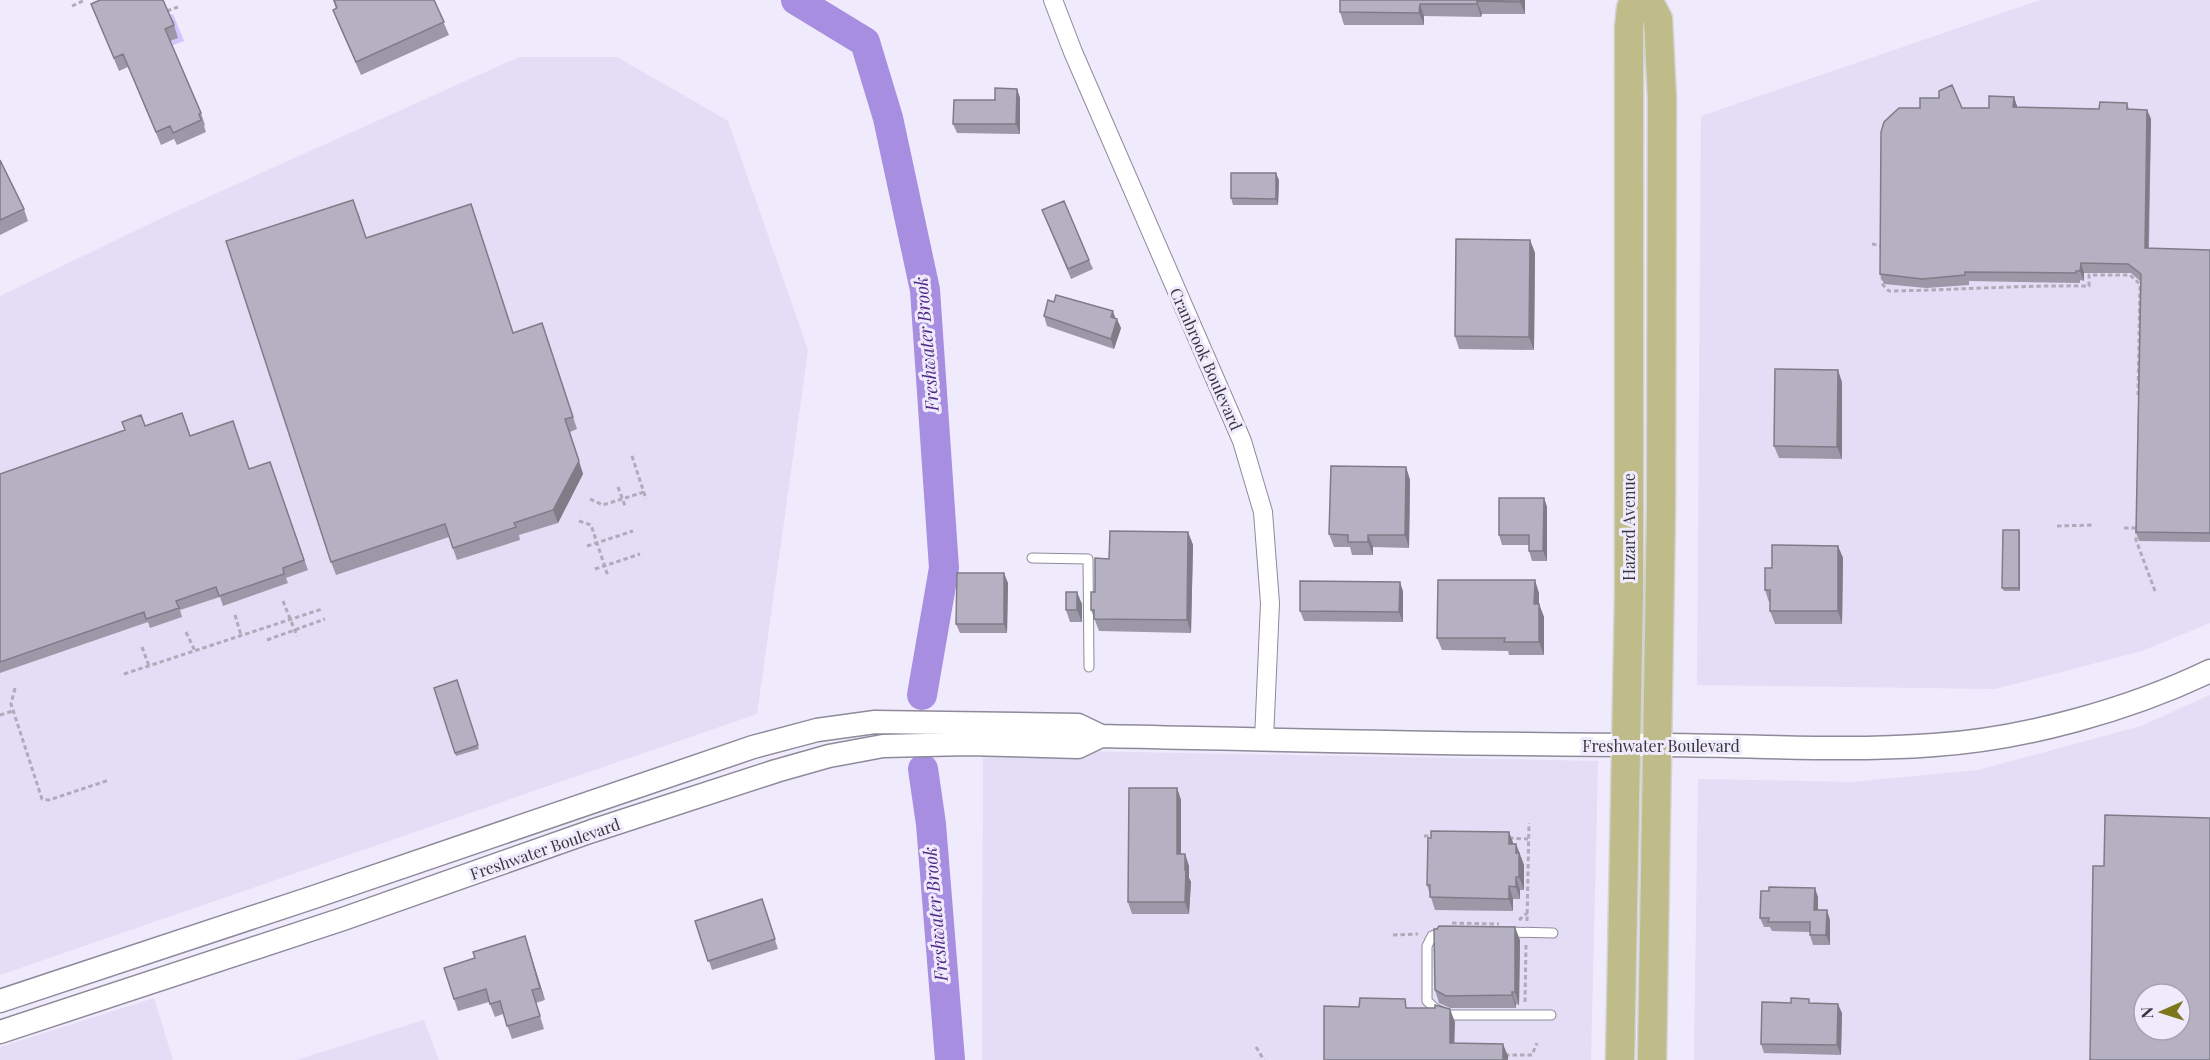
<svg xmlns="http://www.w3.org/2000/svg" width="2210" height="1060" font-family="'Playfair Display',serif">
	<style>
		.built { fill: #e3ddf6; fill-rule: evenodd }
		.grass { fill: url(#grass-tufts) }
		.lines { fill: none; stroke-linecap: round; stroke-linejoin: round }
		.river { stroke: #a88ee0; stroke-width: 30 }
		.service-casing { stroke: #8e8a9a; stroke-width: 11 }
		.minor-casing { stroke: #8e8a9a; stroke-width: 20 }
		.tertiary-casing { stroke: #8e8a9a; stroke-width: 25 }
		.primary-casing { stroke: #d3d3d4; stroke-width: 31 }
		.path { stroke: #afabb9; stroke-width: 3; stroke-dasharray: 4.5 3; stroke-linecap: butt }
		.service { stroke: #fff; stroke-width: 9 }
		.minor { stroke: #fff; stroke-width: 18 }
		.tertiary { stroke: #fff; stroke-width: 22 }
		.primary { stroke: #bfbc8a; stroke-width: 28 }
		.wall { fill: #9d98a7 }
		.shaded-wall { fill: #7f7c88 }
		.building { fill: #b6b1c2; stroke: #7f7c88; stroke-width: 1.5; fill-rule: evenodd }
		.labels { text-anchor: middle; stroke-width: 6; stroke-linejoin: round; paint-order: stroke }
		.street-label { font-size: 16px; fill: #38363d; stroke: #efeafc }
		.water-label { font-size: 18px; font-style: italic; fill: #512a89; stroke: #efeafc }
	</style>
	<defs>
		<pattern id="grass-tufts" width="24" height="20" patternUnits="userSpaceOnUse" patternTransform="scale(1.5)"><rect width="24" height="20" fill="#d5c5fd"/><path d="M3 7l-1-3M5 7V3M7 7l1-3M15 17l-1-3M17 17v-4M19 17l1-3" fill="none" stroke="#b8aada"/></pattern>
	</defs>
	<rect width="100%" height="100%" fill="#efeafc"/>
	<path class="built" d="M2040 0H2210V623L2142 651 1995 689 1697 685 1701 116Z
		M519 57H617L728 121 808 350 757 714 0 975V296L166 216Z
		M2210 695V1060H1694L1698 779 1851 782 1978 770 2141 726ZM2144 994H2180V1030H2144Z
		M983 749 1598 761 1591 1060H982Z
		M154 998 173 1060H0V1047Z
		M424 1020 439 1060H296Z"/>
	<path class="grass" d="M173 14 184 41 171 46 169 41V15Z"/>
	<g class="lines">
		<path class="river" d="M796 0 865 42 888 118 925 290 944 568 922 695
			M923 769 931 824 950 1060"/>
		<g class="service-casing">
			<path id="service" d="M1032 558 1088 559 1089 667
				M1443 932 1432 936 1427 946V1001L1436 1009 1449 1015H1551
				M1507 932 1553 933"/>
		</g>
		<g class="minor-casing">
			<path id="minor" d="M1053 0 1073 52 1242 441 1263 512 1270 603 1264 739"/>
		</g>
		<g class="tertiary-casing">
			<path id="tertiary" d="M0 1001 314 897 753 747 817 730 875 722 1078 725 1101 736C1287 740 1473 745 1658 745 1750 745 1842 752 1934 745 2024 739 2129 710 2210 671
				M0 1032 343 919 592 831 776 771 829 756 883 746 968 744 1078 747 1101 736"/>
		</g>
		<g class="primary-casing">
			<path id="primary" d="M1648 0 1658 19 1662 99 1661 508 1652 1060
				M1620 1060 1629 596V27L1631 8 1643 0"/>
		</g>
		<path class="path" d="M72 6 85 0
			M167 11 178 7
			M1872 244 1882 246V249
			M1882 276 1883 285 1889 291C1956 290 2022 285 2089 286V275H2130L2140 284 2138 395
			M632 456 646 499
			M618 487 625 506
			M590 499 603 505 644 492
			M579 521 591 525 608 576
			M2057 526 2093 525
			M2124 528H2137
			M2137 530 2136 540 2155 591
			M587 546 633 531
			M595 569 640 554
			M283 601 297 636
			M235 615 241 635
			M186 632 195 651
			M267 640 325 619
			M142 647 149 666
			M124 674 322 609
			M15 688 11 704 42 799 49 800 109 780
			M0 715 13 711
			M1424 836H1434
			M1509 838 1528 839
			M1519 920 1527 913
			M1527 921 1529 823
			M1452 923 1499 924
			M1393 935 1418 934
			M1525 1002 1526 943
			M1256 1047 1264 1060
			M1505 1055H1532L1537 1043"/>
		<use href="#service" class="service"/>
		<use href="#minor" class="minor"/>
		<use href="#tertiary" class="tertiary"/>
		<use href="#primary" class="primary"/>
	</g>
	<path class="wall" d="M333 0H434L449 35 361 75 338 23 333 10 336 9Z
		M1340 0H1525V14H1482L1481 17 1424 16V25H1344L1340 12Z
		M91 4 174 25 178 38 170 41 201 113 205 125 204 126 206 132 177 145 174 139 161 145 128 67 119 71Z
		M1017 89 1020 98V134L957 133 953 124Z
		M2014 97 2017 107 2099 109 2127 103 2129 109 2147 110 2151 119 2149 248 2210 250V542L2139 541 2136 532 2140 281 2131 273H2084V281L2080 280V283L1969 281V285L1926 288 1884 284 1880 274 1920 108H1989Z
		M0 160 24 209 28 221 0 235Z
		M1279 180 1278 205H1233L1231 198Z
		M1042 210 1089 260 1093 269 1071 279Z
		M358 212 366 238 514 333 542 323 577 429 570 432 583 474 558 523 519 535 520 540 457 560 449 537 336 575 331 562Z
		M1530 240 1535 253 1534 350 1459 349 1455 336Z
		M1044 316 1116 318 1121 328 1114 349 1047 326Z
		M1842 382V459L1779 458 1774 446Z
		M145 426 190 436 249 469 270 462 308 570 286 578 288 583 223 606 220 597 180 610 182 617 150 628 148 622 0 673V474Z
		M1406 467 1410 480 1409 548 1373 547V555H1352L1350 547H1334L1329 534Z
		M1544 498 1547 507V561H1532L1529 551V545H1502L1499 535Z
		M2019 530 2020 533V591H2004L2002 588Z
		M1188 532 1193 545 1191 633 1099 631 1091 610 1095 592 1109 559Z
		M1838 546 1843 558 1842 624H1775L1770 611V602H1769L1765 590 1772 568Z
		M1008 583 1007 633H960L956 624Z
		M1403 591V622L1304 621 1300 611Z
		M1539 593V604L1544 617V655H1509L1508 651 1442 650 1437 638Z
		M1082 604V622H1070L1066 610Z
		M457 680 479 749 456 756 434 688Z
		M1177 788 1181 800V854H1185L1189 866V878L1191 882 1189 914H1132L1128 902Z
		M1514 844H1516L1524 865V890H1520V899H1513V911L1435 910 1427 885Z
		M1818 897V910L1830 920V945H1813L1810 935V932L1772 931 1770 927H1764L1760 918Z
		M765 909 778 949 712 970 695 921Z
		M525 936 545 1000 536 1003 544 1029 512 1039 503 1014 495 1017 489 1002 458 1011 454 999 475 958Z
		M1520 940 1519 1005 1516 1004V1008H1450L1439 1003 1435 990Z
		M1811 1003 1842 1013 1841 1055 1764 1053 1761 1044Z"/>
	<path class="shaded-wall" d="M1520 0H1525V14L1520 2Z
		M1477 1 1482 14 1481 17 1477 4Z
		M1420 4 1424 16V25L1419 13Z
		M1017 89 1020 98V134L1016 124Z
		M2014 97 2017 106V117L2013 107Z
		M2147 110 2151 119 2148 258 2145 248Z
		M1276 173 1279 180 1278 205 1276 199Z
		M1530 240 1535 253 1534 350 1529 337Z
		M2081 263 2084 273V281L2080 271Z
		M1113 311 1116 320 1111 317Z
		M1117 319 1121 328 1114 349 1111 339Z
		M1838 370 1842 382V459L1837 447Z
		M565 419 583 474 558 523 553 510Z
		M1406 467 1410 480 1409 548 1405 535Z
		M1544 498 1547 507V561L1543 551Z
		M2019 530 2020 533V591L2019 588Z
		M1188 532 1193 545 1191 633 1187 620Z
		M1368 535 1373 547V555L1368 542Z
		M1838 546 1843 558 1842 624 1838 611Z
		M1004 573 1008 583 1007 633 1004 624Z
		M1535 580 1539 593V617L1534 604Z
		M1400 582 1403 591V622L1399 612Z
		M1077 592 1082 604V622L1077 610Z
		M1539 604 1544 617V655L1539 642Z
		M1177 788 1181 800V866L1177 854Z
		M1509 832 1514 845 1509 844Z
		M1516 844 1524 865V890L1519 877 1516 853Z
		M1185 854 1189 866V878L1191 882 1189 914 1185 902Z
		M1516 877 1520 890V899L1516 887Z
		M1509 886 1513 899V911L1509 899Z
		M1815 888 1818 897V919L1814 910Z
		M1827 910 1830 920V945L1826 935Z
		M1515 927 1520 940 1519 1005 1515 992Z
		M525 936 529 949 545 1000 540 988Z
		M1512 992 1516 1004V1008L1512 995Z
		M1838 1004 1842 1013 1841 1055 1837 1045Z
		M1450 1009 1455 1022 1454 1056 1450 1043Z
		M1503 1044 1508 1056V1060H1503Z"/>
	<path class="building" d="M100 0H163L174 25 165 29 201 113 199 114 201 120 173 133 170 126 156 132 123 54 114 58 91 4Z
		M334 0H434L444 22 356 62 333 10 337 8Z
		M1340 0H1520V2L1477 1V4H1420L1419 13 1340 12Z
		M1952 85 1962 108H1989V96L2014 97 2013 107 2099 109 2100 102 2127 103V109L2147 110 2145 248 2210 250V533L2136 532 2141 274 2128 264 2081 263 2080 271H2076V273L1965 272V275L1922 279 1880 274 1881 132 1884 122 1899 108H1920V98H1939V91Z
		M995 88 1017 89 1016 124H953L954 100H995Z
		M0 160 24 209 0 220Z
		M1231 173H1276V199L1231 198Z
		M353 200 366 238 471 204 513 333 542 323 573 417 565 419 579 461 553 510 514 523 516 527 453 548 445 524 331 562 226 241Z
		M1064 201 1089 260 1068 269 1042 210Z
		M1456 239 1530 240 1529 337 1455 336Z
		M1056 295 1113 311 1111 317 1117 319 1111 339 1044 316 1048 300 1054 302Z
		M1775 369 1838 370 1837 447 1774 446Z
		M182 413 190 436 233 421 249 469 270 462 304 560 283 568 284 574 219 596 216 587 176 601 179 608 146 619 144 612 0 662V474L125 430 122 422 141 415 145 426Z
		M1331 466 1406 467 1405 535H1368V542H1348V535L1329 534Z
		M1499 498H1544L1543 551H1529V535H1499Z
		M2003 530H2019V588H2002Z
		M1110 531 1188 532 1187 620 1094 619V610H1091V592H1095V558L1109 559Z
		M1772 545 1838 546V611H1770V590H1765V568H1772Z
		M957 573H1004V624H956Z
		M1438 580H1535L1534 604H1539V642H1504L1505 638H1437Z
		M1300 581 1400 582 1399 612 1300 611Z
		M1066 592H1077V610H1066Z
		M457 680 478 745 455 753 434 688Z
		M1129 788H1177V854H1185V870H1186L1185 902H1128Z
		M2105 815 2210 818V1060H2090L2093 866H2104ZM2144 994H2180V1030H2144Z
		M1431 831 1509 832V844H1516V853H1519V877H1516V887L1509 886V899L1430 897V885H1427L1428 838H1431Z
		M1769 887 1815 888 1814 910H1827L1826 935H1810V922H1768L1769 918H1760L1761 891H1769Z
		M762 899 775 939 708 961 695 921Z
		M1439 926 1515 927V992H1512V995L1446 996 1435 990 1434 929H1437Z
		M525 936 540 988 532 990 540 1016 507 1026 500 1001 490 1004 486 989 454 999 444 968 475 958 473 952Z
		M1360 998 1405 999 1406 1008H1435V1005L1450 1009V1043L1503 1044V1060H1324V1006L1359 1007Z
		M1791 998 1809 999V1003L1838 1004 1837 1045 1761 1044 1762 1002 1791 1003Z"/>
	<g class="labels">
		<g class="street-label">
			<text transform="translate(1206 359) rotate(66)" y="6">Cranbrook Boulevard</text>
			<text transform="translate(1629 527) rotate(-90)" y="6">Hazard Avenue</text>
			<text x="1661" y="752">Freshwater Boulevard</text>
			<text transform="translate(545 849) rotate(-19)" y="6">Freshwater Boulevard</text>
		</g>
		<g class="water-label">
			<text transform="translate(927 344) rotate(-95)" y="6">Freshwater Brook</text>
			<text transform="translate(936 914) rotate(-95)" y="6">Freshwater Brook</text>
		</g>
	</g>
	<g transform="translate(2162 1012) rotate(267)"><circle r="28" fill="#efeafc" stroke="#a6a2b0" stroke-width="1.5"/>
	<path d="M0-4.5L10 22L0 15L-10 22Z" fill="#7c771c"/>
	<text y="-9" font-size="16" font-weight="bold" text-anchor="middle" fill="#38363d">N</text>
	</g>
</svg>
